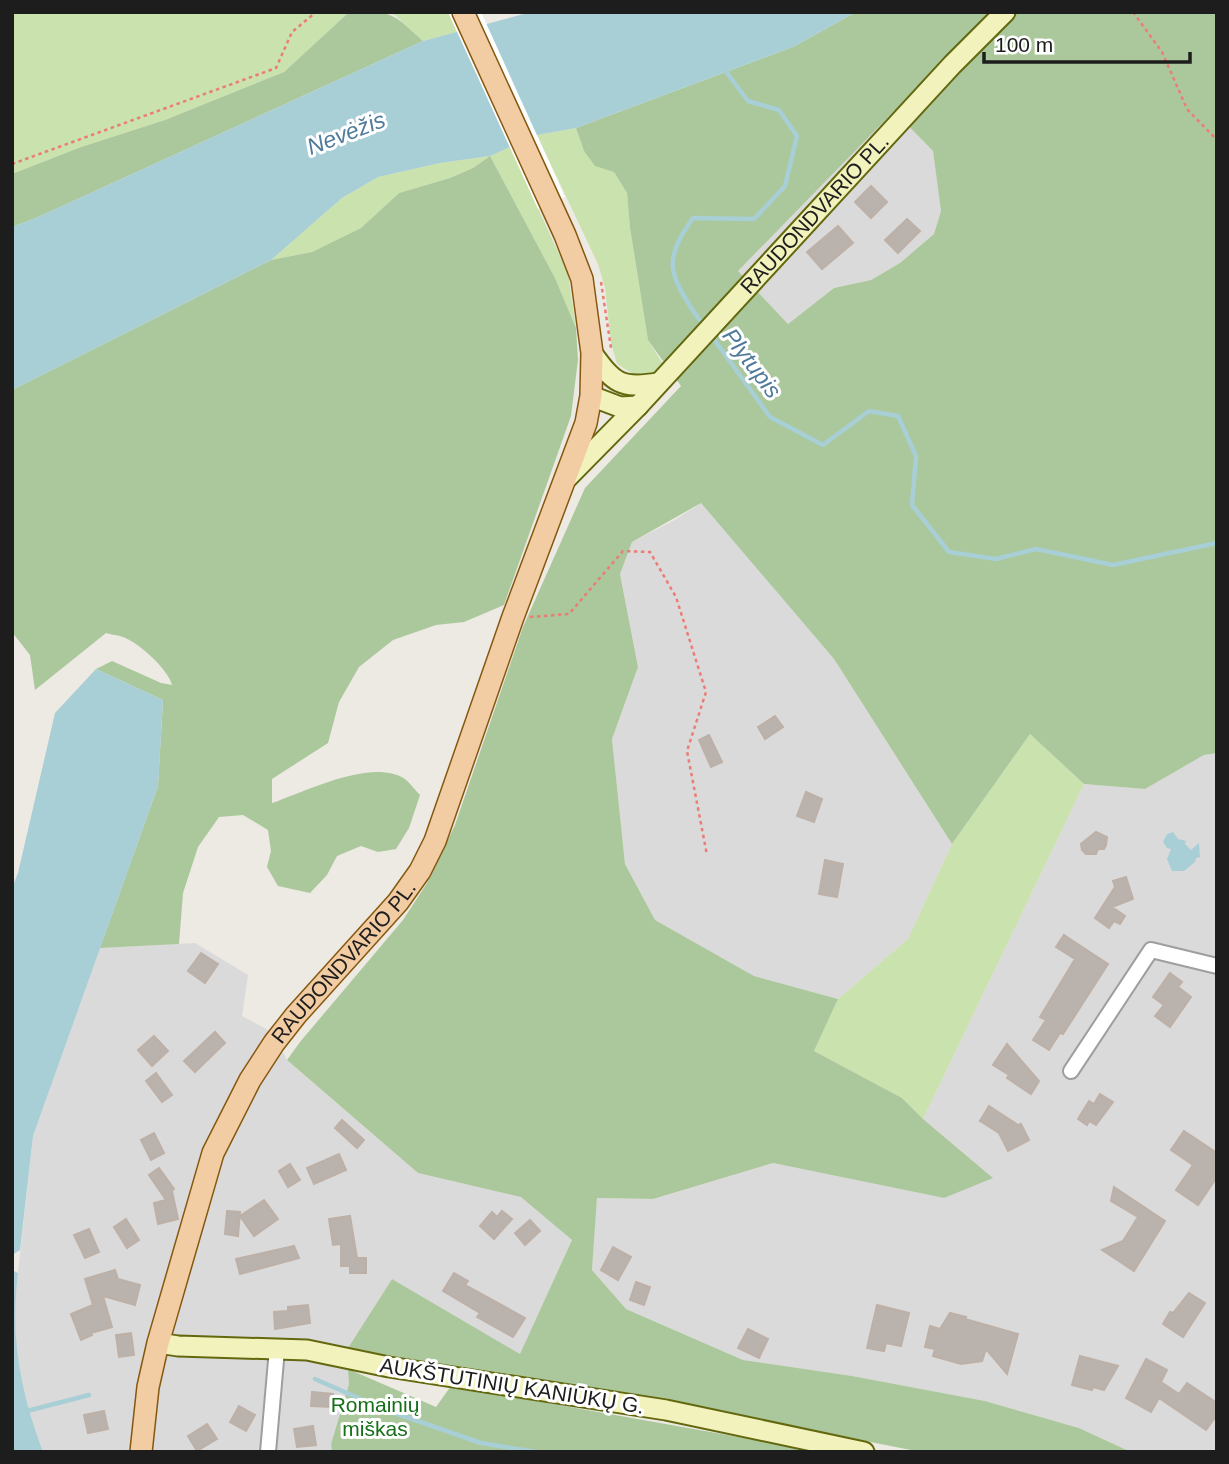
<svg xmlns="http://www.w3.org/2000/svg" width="1229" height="1464" font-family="Arial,sans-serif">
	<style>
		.residential { fill: #dbdada }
		.grass { fill: #cae2ae }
		.forest { fill: #abc89c; fill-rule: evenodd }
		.water { fill: #a8ced6 }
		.pier { fill: #fff }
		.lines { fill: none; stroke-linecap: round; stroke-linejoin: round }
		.stream { stroke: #a8ced6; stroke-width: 4.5 }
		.building { fill: #bab2ad; stroke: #bdb0a7; stroke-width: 2 }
		.street-casing { stroke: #9e9e9e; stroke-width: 18 }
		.secondary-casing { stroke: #63680f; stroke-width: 23 }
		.primary-casing { stroke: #86580f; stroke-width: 24 }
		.path { stroke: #eb7c76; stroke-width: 2.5; stroke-dasharray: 3.5 3.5; stroke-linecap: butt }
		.street { stroke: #fff; stroke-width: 14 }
		.secondary { stroke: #f2f2bc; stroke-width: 19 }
		.primary { stroke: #f2cca3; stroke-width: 21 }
		.labels { text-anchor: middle; stroke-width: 6; stroke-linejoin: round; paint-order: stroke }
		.street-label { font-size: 21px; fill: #1d1d1d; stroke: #fff }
		.park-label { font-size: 21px; fill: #166f19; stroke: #fff }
		.water-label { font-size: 23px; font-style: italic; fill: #507a9b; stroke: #fff }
	</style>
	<rect width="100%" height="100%" fill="#ede9e3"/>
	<path class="residential" d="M894 110 933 151 941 211 934 234 900 263 871 280 834 288 788 324 738 271Z
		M701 503 834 659 952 844 908 939 838 999 754 976 655 920 625 864 612 739 638 667 620 574 632 542 673 521Z
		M1217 753V1452H1131L1079 1428 985 1401 852 1376 743 1360 626 1309 592 1270 597 1198 653 1199 773 1163 944 1198 992 1177 923 1119 1084 784 1145 789 1204 755Z
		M195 943 248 975 242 1016 272 1032 287 1060 418 1173 522 1197 572 1240 520 1355 392 1279 348 1348 349 1384 331 1444 332 1452H43L27 1411 17 1359 14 1309 33 1136 100 948Z"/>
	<path class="grass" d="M12 12H354L347 14 284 72 165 120 81 147 12 174Z
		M382 12H448L457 32 423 41 395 15Z
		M576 128 584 151 614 172 627 193 630 228 648 340 663 364 657 374 638 377 617 364 611 343 605 288 598 264 537 135Z
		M510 147 568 274 576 328 555 278 490 156 473 168 450 178 399 193 361 228 312 252 271 260 342 198 378 177 440 163 490 156Z
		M1030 734 1084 784 923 1119 902 1098 814 1051 838 999 908 939 952 844Z"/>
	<path class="forest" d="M354 12C396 12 393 14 423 41L36 218 12 227V174L81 147 165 120 284 72 347 14Z
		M856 12H1217V753L1204 755 1145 789 1084 784 1030 734 952 844 834 659 701 503 632 542 620 574 638 667 612 739 625 864 655 920 754 976 838 999 814 1051 902 1098 923 1119 993 1178 944 1198 773 1163 653 1199 597 1198 592 1270 626 1309 743 1360 852 1376 985 1401 1079 1428 1131 1452H921L653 1399 517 1381 348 1348 392 1279 520 1354 572 1240 521 1197 418 1173 287 1060 300 1042 403 920 427 883 455 825 523 627 585 488 681 386 648 340 630 228 627 193 614 172 595 166 584 151 576 128 793 47ZM894 111 933 151 941 211 934 234 900 263 871 280 834 288 788 324 738 271Z
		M490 156 555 278 576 328 578 360 571 416 504 605 464 622 436 625 393 640 359 667 339 702 328 743 272 779V803C304 792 373 757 405 779 410 783 415 790 420 795L409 828 396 849 378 852 361 846 337 856 327 875 310 893 278 886 267 867 271 851 268 830 243 815 219 817 198 847 183 893 179 944 100 948 158 786 163 700 96 669 112 661 161 683 172 685C169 670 138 642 123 637 118 635 112 635 106 633L35 690 30 655 12 632V390L271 260 312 252 361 228 399 193 450 178 473 168Z
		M348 1369 436 1407 451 1386 823 1452H332L331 1444 349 1384Z"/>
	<path class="water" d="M531 12H856L793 47 576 128 537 135 490 156 440 163 378 177 342 198 271 260 12 390V227L36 218 423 41Z
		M96 669 163 700 158 786 33 1136 20 1250 12 1255V888L18 873 55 713Z
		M1173 832 1178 839 1186 841 1185 844 1191 850 1199 843 1200 857 1196 858 1195 862 1184 871H1172L1167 859 1171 849 1167 848 1163 842 1167 834Z
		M12 1270 18 1273C10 1338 20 1391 43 1452H12Z"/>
	<path class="pier" d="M448 12H481L565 197 538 209Z"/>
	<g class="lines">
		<path class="stream" d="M704 326C694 313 674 284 673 268 671 250 683 232 693 218L754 219 785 186 797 136 779 110 748 101 724 69
			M711 335 770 417 823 445 869 411 898 416 916 456 912 505 949 552 996 559 1036 549 1113 565 1217 543
			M315 1379 386 1410 481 1443 536 1452
			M27 1411 89 1395"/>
	</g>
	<path class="building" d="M871 186 887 202 871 218 855 202Z
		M907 219 920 231 898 253 885 240Z
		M838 226 853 243 822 269 807 252Z
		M775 716 783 727 765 739 758 727Z
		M709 735 722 762 711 767 699 740Z
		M806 792 822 799 814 822 797 816Z
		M1096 832 1107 837 1106 845 1104 849H1098L1096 854H1086L1082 850 1081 844Z
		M825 860 843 864 837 897 819 894Z
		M1126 877 1133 899 1112 907 1125 916 1120 924 1114 921 1109 928 1095 918 1115 887 1113 881Z
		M1064 935 1108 964 1063 1034 1060 1033 1049 1050 1033 1040 1046 1020 1040 1017 1075 959 1056 947Z
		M201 953 218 964 205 983 188 971Z
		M1170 973 1182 982 1178 987 1191 997 1170 1027 1155 1016 1164 1005 1153 997Z
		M215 1032 225 1043 195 1072 184 1061Z
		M154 1036 168 1051 152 1066 138 1050Z
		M1007 1044 1039 1081 1031 1094 1007 1078 1009 1075 993 1065Z
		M156 1073 172 1095 162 1102 146 1081Z
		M1100 1094 1113 1102 1096 1125 1089 1121 1087 1125 1078 1119 1089 1101 1094 1104Z
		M989 1106 1018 1125 1021 1124 1029 1140 1008 1151 999 1133 980 1121Z
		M342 1120 364 1140 357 1148 335 1128Z
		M1184 1131 1217 1153V1177L1198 1205 1176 1190 1193 1165 1171 1150Z
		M154 1133 164 1153 151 1160 141 1140Z
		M339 1154 346 1170 314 1184 307 1168Z
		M290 1164 300 1180 288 1187 279 1171Z
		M159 1168 174 1189 172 1191 178 1219 158 1224 154 1203 166 1200 149 1175Z
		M1114 1187 1165 1221 1134 1271 1102 1250 1123 1241 1138 1217 1111 1201Z
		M264 1200 278 1219 254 1236 240 1216Z
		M227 1211 240 1212 238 1236 225 1234Z
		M502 1211 512 1219 494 1239 480 1226 492 1212 497 1217Z
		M350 1216 357 1258H366V1273H350V1266H341V1244L333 1245 329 1219Z
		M126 1219 139 1240 127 1248 114 1227Z
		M530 1220 540 1231 525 1245 515 1233Z
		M89 1229 99 1252 85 1258 74 1235Z
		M294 1246 299 1258 240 1274 236 1259Z
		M613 1247 631 1257 618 1280 601 1270Z
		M115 1270 118 1279 140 1285 135 1305 103 1296 112 1327 91 1333 92 1335 81 1340 71 1314 93 1305 85 1279Z
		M454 1273 468 1281 465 1285 525 1318 513 1337 477 1317 480 1313 443 1291Z
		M636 1282 650 1287 644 1305 630 1300Z
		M1189 1293 1205 1303 1183 1337 1163 1324 1170 1312 1173 1313Z
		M308 1305 310 1323 275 1329 274 1312 288 1311V1307Z
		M877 1305 909 1313 901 1346 886 1343 884 1351 867 1348Z
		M950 1313 966 1317 965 1319 1018 1334 1007 1374 986 1349 982 1361 961 1364 933 1356 935 1349 925 1347 930 1326 940 1329Z
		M748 1329 768 1339 759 1358 738 1348Z
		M131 1333 134 1355 119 1357 116 1335Z
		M1080 1356 1118 1366 1104 1390 1093 1387 1092 1390 1072 1385Z
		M1146 1359 1167 1370 1161 1382 1179 1394 1187 1383 1217 1403V1415L1206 1430 1159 1398 1151 1412 1126 1398Z
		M312 1392 333 1394 332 1407 311 1406Z
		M239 1406 255 1415 246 1431 230 1422Z
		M104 1411 108 1429 88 1433 84 1415Z
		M207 1424 217 1439 197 1451 188 1436Z
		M313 1426 316 1445 297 1447 294 1429Z"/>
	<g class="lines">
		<g class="street-casing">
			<path id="street" d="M1071 1071 1151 950 1217 966
				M268 1452 277 1349"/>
		</g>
		<g class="secondary-casing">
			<g id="secondary">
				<path d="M592 353C614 383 620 389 658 383"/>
				<path d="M591 396 620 407 638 406"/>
				<path id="s1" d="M567 478 638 406 952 65 1005 12"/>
				<path d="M158 1343 178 1346 307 1350 389 1367 666 1410 864 1452"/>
			</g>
		</g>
		<g class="primary-casing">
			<g id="primary">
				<path id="s2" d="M141 1452 148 1387 158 1343 213 1153 250 1080 274 1043 296 1015 398 902 420 871 435 841 513 617 586 423 591 396 592 353 582 279 565 235 463 12"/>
			</g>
		</g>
		<path class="path" d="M431 12H436
			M1133 12 1162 52 1187 109 1217 140
			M12 164 276 68 292 32 316 12
			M601 282 611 348
			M530 617 569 614 623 551 650 552 676 597 706 692 687 751 707 855"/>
		<use href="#street" class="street"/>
		<use href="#secondary" class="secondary"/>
		<use href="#primary" class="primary"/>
	</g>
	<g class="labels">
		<g class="street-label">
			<text dy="7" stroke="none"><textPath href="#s1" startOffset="362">RAUDONDVARIO PL.</textPath></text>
			<text dy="7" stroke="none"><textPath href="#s2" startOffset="541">RAUDONDVARIO PL.</textPath></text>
			<text transform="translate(512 1386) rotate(9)" y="7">AUKŠTUTINIŲ KANIŪKŲ G.</text>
		</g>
		<g class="park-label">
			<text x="375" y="1412">Romainių<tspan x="375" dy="24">miškas</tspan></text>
		</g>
		<g class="water-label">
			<text transform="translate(346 133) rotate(-21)" y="8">Nevėžis</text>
			<text transform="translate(752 363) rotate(53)" y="8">Plytupis</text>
		</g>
	</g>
	<rect width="1229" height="1464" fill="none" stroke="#1d1d1d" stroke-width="28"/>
	<path d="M984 52v10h206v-10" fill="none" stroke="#1d1d1d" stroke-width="3.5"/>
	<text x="995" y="52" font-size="21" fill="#1d1d1d" stroke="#ffffff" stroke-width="5" paint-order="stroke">100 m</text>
</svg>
